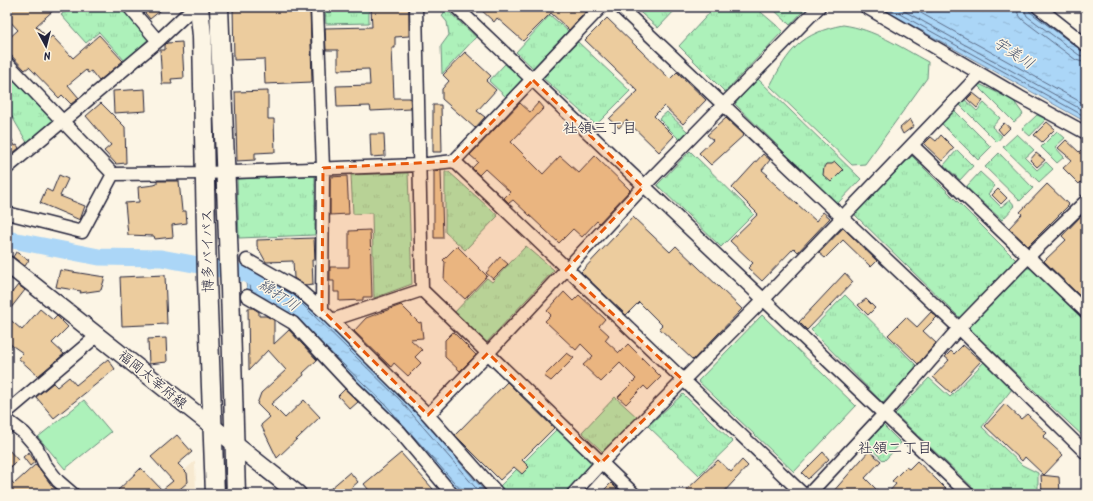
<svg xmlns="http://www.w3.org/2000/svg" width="1093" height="501" font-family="Kalam,'Klee One',sans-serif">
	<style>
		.built { fill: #f7e9d0 }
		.grass { fill: url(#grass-tufts); stroke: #688a7a }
		.pitch { fill: #adf1ba; stroke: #688a7a }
		.water { fill: url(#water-ripples); stroke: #748eac }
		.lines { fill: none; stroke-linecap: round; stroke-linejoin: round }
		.shore { stroke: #596a86; stroke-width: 1 }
		.river { stroke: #abd6f7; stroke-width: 17 }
		.building { fill: #eccc9e; stroke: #22223b }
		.minor-casing { stroke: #22223b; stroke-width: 15 }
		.major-casing { stroke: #22223b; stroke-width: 19 }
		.highway-casing { stroke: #22223b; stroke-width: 21 }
		.minor { stroke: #fcf5e5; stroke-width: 12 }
		.major { stroke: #fcf5e5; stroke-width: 16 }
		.highway { stroke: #fcf5e5; stroke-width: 18 }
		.marked { fill: #e8590c; fill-opacity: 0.2; stroke: #e8590c; stroke-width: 3; stroke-dasharray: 8 5; stroke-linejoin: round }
		.labels { text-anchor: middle; stroke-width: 3; stroke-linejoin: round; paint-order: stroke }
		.street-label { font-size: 14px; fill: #22223b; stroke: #fcf5e5 }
		.water-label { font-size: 15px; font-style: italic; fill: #4b5873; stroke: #fcf5e5 }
		.neighbourhood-label { font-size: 15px; fill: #22223b; stroke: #fcf5e5 }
	</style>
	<defs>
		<pattern id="grass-tufts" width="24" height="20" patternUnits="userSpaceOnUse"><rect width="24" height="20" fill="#adf1ba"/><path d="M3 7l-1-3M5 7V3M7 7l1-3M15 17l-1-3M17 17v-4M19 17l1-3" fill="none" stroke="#95cea1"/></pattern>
		<pattern id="water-ripples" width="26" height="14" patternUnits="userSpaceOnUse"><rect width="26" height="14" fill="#abd6f7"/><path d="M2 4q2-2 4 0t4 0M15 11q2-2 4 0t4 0" fill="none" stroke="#93b7d5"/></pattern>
	</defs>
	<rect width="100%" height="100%" fill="#fcf5e5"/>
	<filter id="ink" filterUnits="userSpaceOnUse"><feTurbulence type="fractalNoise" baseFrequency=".025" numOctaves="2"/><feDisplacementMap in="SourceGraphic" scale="8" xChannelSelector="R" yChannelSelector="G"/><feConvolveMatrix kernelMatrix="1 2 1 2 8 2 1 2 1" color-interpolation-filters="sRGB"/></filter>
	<g filter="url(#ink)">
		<path class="built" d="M195 461 196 494H157Z"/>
		<path class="grass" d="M70 7H101L105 11 110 7H125L151 37 125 61 99 32 86 43 61 15Z
			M325 7H369V23L326 24Z
			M634 7H678L658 28Z
			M715 7H755L783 31 725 92 679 46Z
			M774 7H807L790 25 773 9Z
			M446 9 476 37 442 74 441 46 449 35 447 22 442 16Z
			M550 15 568 31 533 68 516 52Z
			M578 42 630 91 596 125 543 78Z
			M505 64 524 80 506 97 489 81Z
			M7 73 55 123 29 146 7 108Z
			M757 78 861 179 837 204 735 104Z
			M979 84 1013 100 1023 114 1014 122 978 86Z
			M964 99 977 111 984 103 1000 118 992 127 1002 136 997 142 959 104Z
			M953 109 991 147 978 160 940 122Z
			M667 112 688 132 680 140 659 119Z
			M1037 115 1046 119 1030 136 1022 129Z
			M1057 131 1065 138 1055 147 1064 157 1057 163 1041 147Z
			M1017 134 1034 150 1025 158 1037 170 1046 162 1053 169 1039 182 1003 147Z
			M957 150 973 166 960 180 944 165Z
			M690 151 754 214 721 247 657 185Z
			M999 153 1033 188 1020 201 985 167Z
			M912 156 1017 261 960 318 853 213Z
			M445 172H449L498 216 465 250 445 232Z
			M980 172 995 186 988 194 1001 207 1010 200 1015 206 1002 220 966 187Z
			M408 173 412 284 374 298 372 213 353 214 351 175Z
			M315 176V235L239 238 237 179Z
			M526 246 554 270 486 343 453 314 487 278 492 282Z
			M1026 268H1031L1086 322V439L968 328Z
			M845 295 917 366 883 403 811 330Z
			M984 362 1012 389 982 427 1022 465 1038 473V494H980L895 414 929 378 950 397Z
			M683 394 733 442 699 475 648 426Z
			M615 397 638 418 604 453 582 432Z
			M883 425 901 443 884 461 865 443Z
			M558 428 595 463 565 494H505L498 488Z"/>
		<path class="pitch" d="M843 25C874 29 900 47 928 62L927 78 865 164 852 165 770 86C789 50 801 33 843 25Z
			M762 315 856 406 794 472 698 381Z
			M84 400 111 432 65 469 38 437Z"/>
		<path class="water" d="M879 7H1030L1086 49V122Z
			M243 268 303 300 358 355 403 397 487 494H459L382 406 338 366 248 294Z"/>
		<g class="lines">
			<path class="shore" d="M887 7 1086 117
				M897 7 1086 112
				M910 7 1086 105
				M1017 7 1018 14 1023 20 1076 60 1086 63
				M1023 7 1027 16 1079 55 1086 57
				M1028 7 1030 12 1081 50
				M251 290 249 279 251 277 301 303 400 400 481 494
				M325 347 384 403 461 490 462 494"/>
			<path class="river" d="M7 239 99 257 161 258 247 274 265 284"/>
		</g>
		<path class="building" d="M7 7H57L36 26 49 39 52 36 73 58 99 35 123 61 99 81 91 71 88 73 86 70 68 85 79 98 71 104 62 95 59 98 29 67 25 70 7 51V40L18 30 7 18Z
			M140 7H165L150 19Z
			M233 7H310L312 82 265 84 264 59 234 60Z
			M371 7H409V36L395 37V48H392L394 98H410L411 109 371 111 370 106 337 107 336 86 370 85 369 69 338 70V50H326L325 28 372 27Z
			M478 7H590L569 30 551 13 523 41 497 18 494 22Z
			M607 18 670 79 677 72 706 100 683 124 664 106 654 116 674 136 659 152 626 120 619 128 609 119 638 91 585 40Z
			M182 42 184 78 171 79 172 84H162L160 50H165V45L167 43Z
			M465 52 491 76 486 81 496 90 477 111 485 117 475 128 442 99V89L449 81 443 75Z
			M145 89 146 111 114 113 113 91Z
			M268 91V119H274L275 152 255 153V160L237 161 235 92Z
			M973 93 983 101 977 108 967 99Z
			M539 102 544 108 511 142 543 174 560 156 579 173 595 156 630 190 599 223 597 221 582 237 573 229 559 243 513 200 509 203 504 198 510 192 485 169 479 175 472 168 478 162 470 155 520 103 530 112Z
			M101 103 125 127 126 163 116 164 104 151 111 145 86 116Z
			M433 105H441L442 152H433Z
			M726 118 744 135 711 165 699 153 713 140 707 135Z
			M910 119 914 126 903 134 900 128Z
			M1047 122 1055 129 1042 142 1034 135Z
			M1004 123 1010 128 1003 135 998 129Z
			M7 129 15 146 17 145 19 148 7 158Z
			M370 134H384L385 156 371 157Z
			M941 135 954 148 942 161 924 144 931 137 936 141Z
			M1066 140 1079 152 1086 145V177L1079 184 1063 168 1072 160 1058 148Z
			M1036 153 1045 160 1037 167 1030 160Z
			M763 154 770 160 762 170 768 175 766 176 816 221 823 212 830 218 798 252 794 248 762 281 748 268 753 263 730 241 758 214 732 188Z
			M835 162 843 170 831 182 823 175 824 167 826 164H832Z
			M441 170 443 238H434V171Z
			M59 175 68 179 60 196 85 206 80 220 40 203 46 189 52 192Z
			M347 176 349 214 330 215V177Z
			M157 181H179L182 211H186L187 223 172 225 173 237 155 239 154 236 128 235 125 203 139 202 138 187 154 185 157 184Z
			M1047 184 1069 205 1028 246 1009 228 1022 214 1020 212Z
			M998 189 1007 198 1001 204 992 195Z
			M1081 216 1086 220V302L1044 261 1066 240 1062 236Z
			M633 217 670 252 676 246 742 309 693 360 659 328 662 325 639 302 626 315 581 272Z
			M843 228 877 261 871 267 843 240 825 258 819 253Z
			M370 230 372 297H363V300L339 301V292H334V281H330V267H349V231Z
			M314 238 315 260H312L313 285 305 286 294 278 293 261 266 262 257 246V240Z
			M457 246 487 276 465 299 444 280 445 262 443 260Z
			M16 252 29 260 25 266 13 257Z
			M500 257 508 264 493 279 486 273Z
			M60 270 105 277 101 290 80 293 81 291 56 287Z
			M845 273 853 282 807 330 799 322Z
			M165 275 167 324 122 326 120 277Z
			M18 285 25 290 7 313V299Z
			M564 292 573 301 579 295 605 319 599 326 609 335 605 340 619 353 628 344 661 377 648 390 644 386 626 404 618 397 636 379 620 363 601 382 583 365 593 356 581 344 576 350 545 321 551 315 547 311Z
			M866 299 875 308 868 315 858 305Z
			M401 305 419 323 421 322 423 338 410 339 422 350 415 357 421 363 408 376 394 363 391 367 354 331 366 318Z
			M248 308H253L259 312V316H266L274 320V344L289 330 317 360 303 373 304 375 271 404 285 418 304 400 320 417 277 458 261 425 270 417 257 404 261 393 286 370 268 350 249 370Z
			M40 309 53 320 57 316 68 327 52 343 64 354 38 376 18 358 23 353 7 342V317L22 330Z
			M931 312 937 317 923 331 936 343 918 364 888 335 906 317 917 327Z
			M453 332 476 355 460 371 445 357V340Z
			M166 338 167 362 149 364 148 339Z
			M963 345 981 361 951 393 933 377 949 360 945 357 951 351 954 354Z
			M567 353 574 358 551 381 544 376Z
			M108 359 115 369 54 418 36 397 53 383 57 387 69 377 76 385Z
			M507 382 554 428 522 460 529 467 522 474 514 467 500 480 455 435Z
			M345 389 358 402 350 409 338 396Z
			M1005 404 1021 419 1027 414 1047 433 1043 437 1063 455 1044 475 1025 457 1022 461 985 426Z
			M177 435 192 452 178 464 187 473 188 482 174 494H114L141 468 162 490 173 481 151 457Z
			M7 448 18 460 7 471Z
			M869 451 881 461 865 478 881 494H831Z
			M29 452 35 462 30 466 23 457Z
			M823 452 829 459 808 479 802 473Z
			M401 453 433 489 428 494H372L364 484Z
			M718 460 731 472 742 460 748 466 722 494H682Z
			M917 461 937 480 951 494H887L896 484 892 481 906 467 909 469Z
			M36 464 52 486 62 494H7V476L14 484Z
			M350 472 358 482 344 494H324Z
			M1041 475 1059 477 1060 494H1042Z
			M611 483 622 494H600Z"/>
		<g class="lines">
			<g class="minor-casing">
				<path id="minor" d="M129 7 158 41
					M317 7 323 168 322 310
					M416 7 422 290 634 494
					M456 7 968 494
					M620 7 959 328 1086 453
					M866 7 1020 97 1086 133
					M1038 7 1086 45
					M7 63 113 174 205 173 419 165 454 161 803 494
					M912 145 1086 312
					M454 161 601 7
					M7 168 158 41 194 7
					M7 213 82 232 113 174
					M247 260 298 289 322 310 428 415 498 494
					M247 296 293 323 352 386 400 432 452 494
					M332 320 422 290
					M7 412 98 335
					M428 415 488 353 643 187 819 7
					M7 420 24 433 37 448 44 463 58 481 73 494
					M573 494 601 463 764 299 980 74
					M809 494 884 414 959 328 1028 257 1086 201"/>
			</g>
			<g class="major-casing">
				<path id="major" d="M7 264 298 494"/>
			</g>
			<g class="highway-casing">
				<path id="highway" d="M199 7 202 36 207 280 215 494
					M219 7 230 288 236 494"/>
			</g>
			<use href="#minor" class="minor"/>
			<use href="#major" class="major"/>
			<use href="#highway" class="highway"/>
		</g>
	</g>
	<path class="marked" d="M533 80 643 187 566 270 683 380 601 463 488 353 428 415 322 310 323 168 454 161Z"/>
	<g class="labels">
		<g class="street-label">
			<text transform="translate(207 251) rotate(-91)" y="5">博多バイパス</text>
			<text transform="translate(153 379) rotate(39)" y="5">福岡太宰府線</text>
		</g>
		<g class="water-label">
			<text transform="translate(1014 53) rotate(33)" y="5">宇美川</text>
			<text transform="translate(279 295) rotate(34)" y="5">綿打川</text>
		</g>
		<g class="neighbourhood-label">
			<text x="600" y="133">社領三丁目</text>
			<text x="895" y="453">社領二丁目</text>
		</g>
	</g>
	<rect width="1093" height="501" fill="none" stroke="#fcf5e5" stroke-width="24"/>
	<rect x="12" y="12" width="1069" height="477" fill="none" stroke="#22223b" stroke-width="1.5" filter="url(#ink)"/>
	<g transform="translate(46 46) rotate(173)" stroke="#fcf5e5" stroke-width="3" paint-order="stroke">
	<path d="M0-3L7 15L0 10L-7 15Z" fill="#22223b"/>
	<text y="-6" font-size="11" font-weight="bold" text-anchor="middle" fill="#22223b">N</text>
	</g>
</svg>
